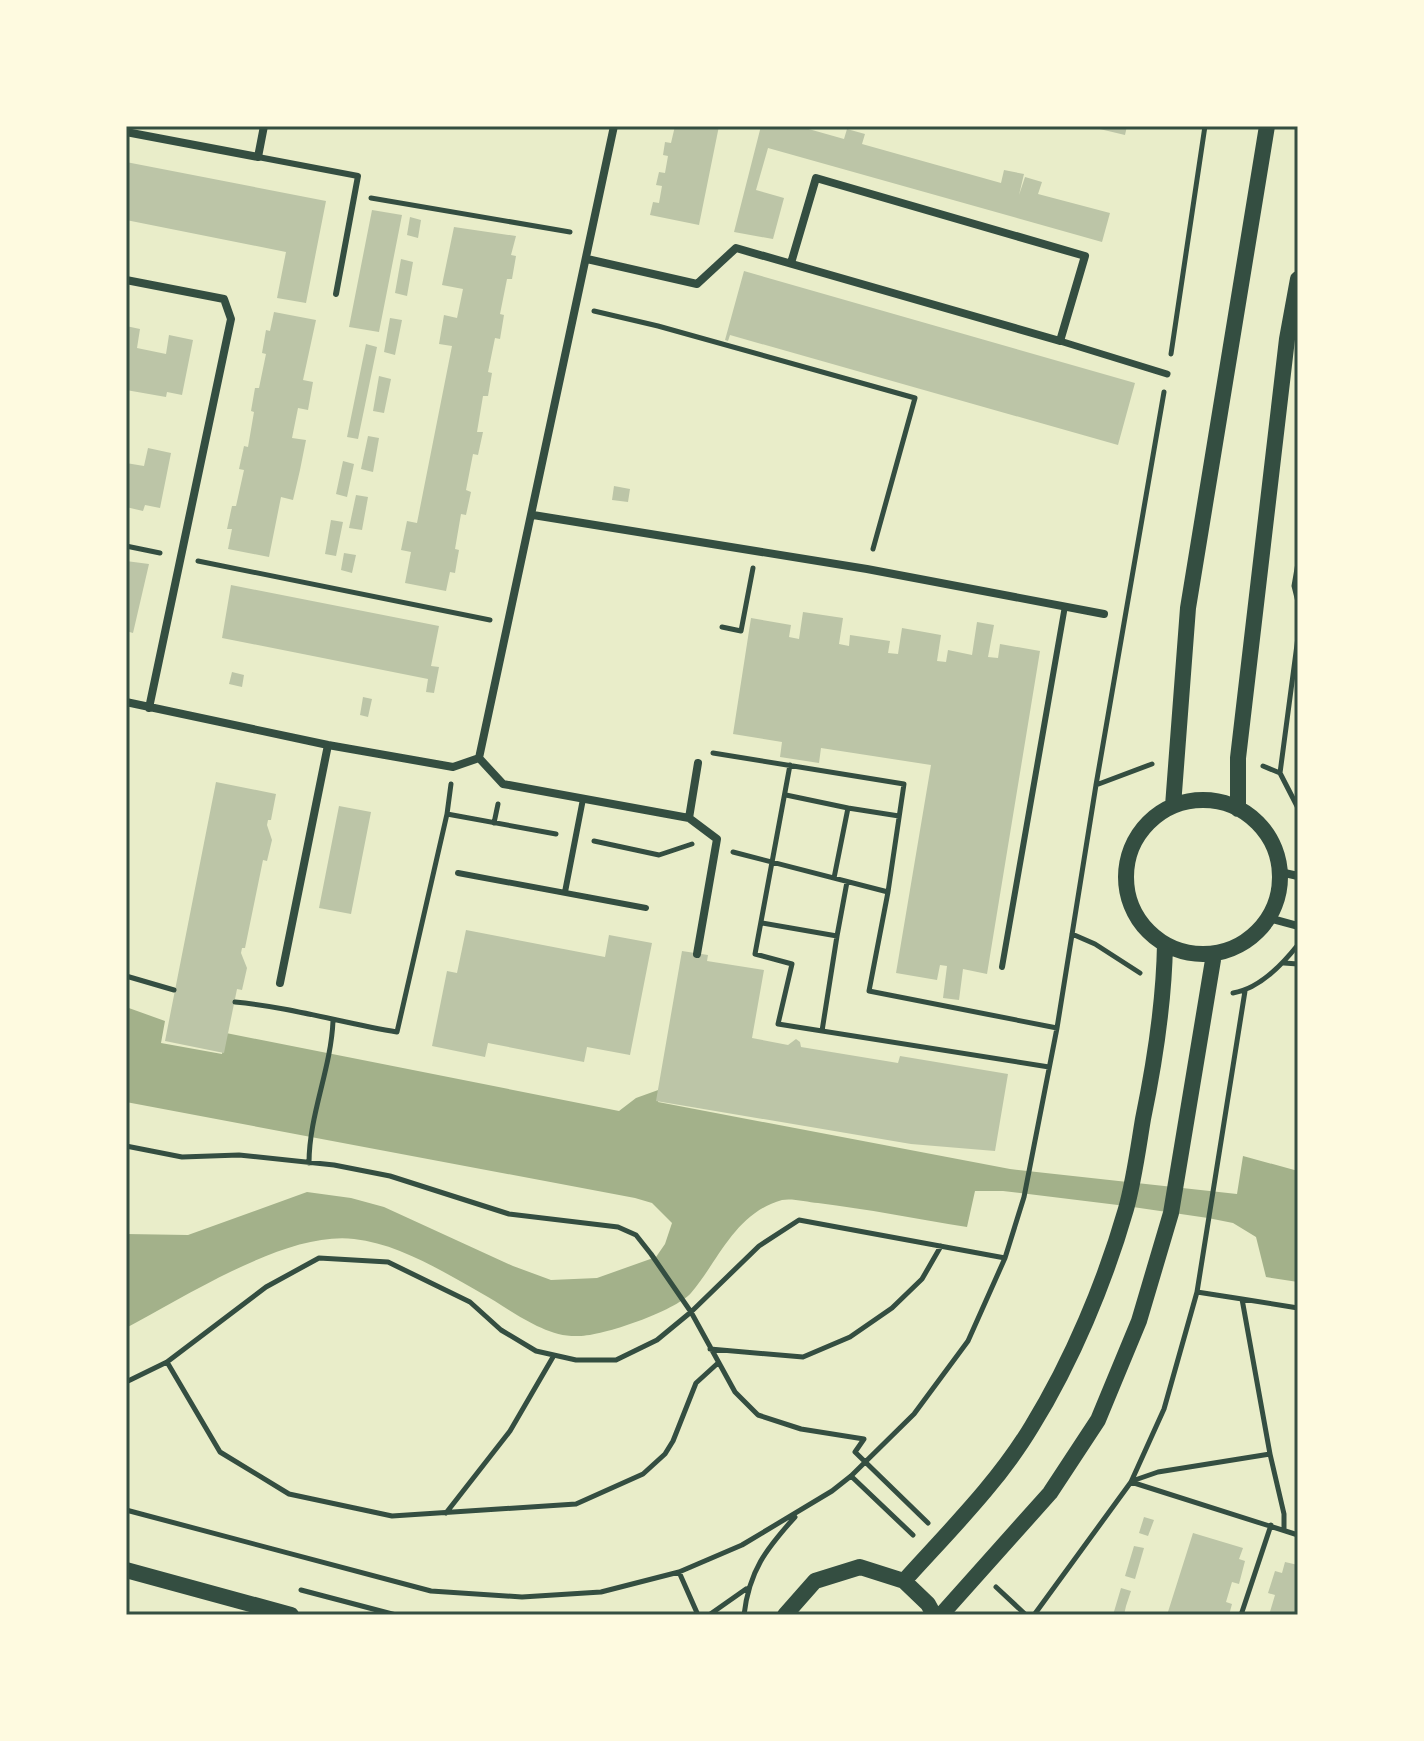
<svg xmlns="http://www.w3.org/2000/svg" width="1424" height="1741" font-family="Inter,sans-serif">
	<style>
		.water { fill: #a3b18a }
		.building { fill: #bcc5a7 }
		.lines { fill: none; stroke-linecap: round; stroke-linejoin: round }
		.path { stroke: #344e41; stroke-width: 5 }
		.service { stroke: #344e41; stroke-width: 6 }
		.pedestrian { stroke: #344e41; stroke-width: 7 }
		.minor { stroke: #344e41; stroke-width: 8 }
		.secondary { stroke: #344e41; stroke-width: 16 }
		.neatline { fill: none; stroke: #344e41; stroke-width: 3 }
	</style>
	<rect width="100%" height="100%" fill="#e9edc9"/>
	<path class="water" d="M126 1007 165 1021 161 1043 222 1054 226 1033 619 1111 636 1098 661 1089 658 1102 1010 1169 1237 1194 1243 1156 1298 1171V1282L1266 1277 1256 1237 1233 1223 1208 1218 1126 1206 1003 1191H975L967 1227C917 1219 867 1209 818 1203 807 1202 792 1198 782 1200 735 1213 719 1260 691 1293 675 1311 603 1336 579 1336 545 1338 510 1309 481 1293 442 1271 399 1244 354 1239 286 1231 187 1296 126 1328V1234L188 1235 307 1192 351 1198 384 1207 513 1266 551 1280 597 1278 656 1257 665 1244 672 1223 652 1203 635 1198 126 1102Z"/>
	<path class="building" d="M675 126H719L699 225 650 215 653 202 659 203 662 186 656 185 659 172 665 173 668 156 663 155 665 142 671 143Z
		M761 126H798L844 139 847 129 865 134 862 144 1001 183 1004 170 1024 174 1019 195 1025 177 1042 182 1038 194 1110 213 1102 242 768 148 756 190 784 198 773 239 734 232Z
		M1087 126H1127L1125 135Z
		M126 162 326 201 306 303 277 298 286 252 126 220Z
		M372 210 402 215 379 332 349 327Z
		M410 217 421 220 418 238 407 235Z
		M454 227 516 236 511 255 516 256 512 279H507L500 314 504 315 500 339 495 338 488 372 492 373 488 396H483L477 432H483L478 455 473 454 466 490 471 492 466 515 461 514 455 549 459 550 457 561 455 573 450 572 446 591 405 583 411 552 401 550 407 521 417 523 452 346 439 344 444 315 457 318 463 289 442 285Z
		M401 259 413 262 407 296 395 293Z
		M744 271 1135 383 1118 445 730 335 728 341 725 340Z
		M274 312 316 320 303 380 313 382 308 410 298 408 292 438 306 440 300 470 293 500 281 497 269 557 228 549 232 529H227L232 506H236L244 470 239 469 244 446 248 447 254 412 251 411 255 388H259L266 354 262 353 266 330 270 331Z
		M390 318 402 320 395 355 384 352Z
		M126 326 140 329 137 348 166 354 169 335 193 340 182 395 167 392 166 397 126 390Z
		M366 344 377 347 358 439 347 437Z
		M379 376 391 379 384 413 373 411Z
		M368 436 379 438 373 472 361 469Z
		M148 448 171 453 160 508 145 505 143 511 126 507V463L144 466Z
		M343 461 354 464 347 497 336 494Z
		M614 486 630 489 628 502 612 500Z
		M356 495 368 497 362 530 349 528Z
		M331 520 343 522 336 556 325 554Z
		M344 553 356 555 352 573 341 570Z
		M126 561 149 564 133 633 126 631Z
		M231 585 439 626 431 666 439 667 434 693 426 692 428 679 222 638Z
		M803 612 843 618 839 644 849 646 850 635 890 641 888 653 898 654 902 628 941 635 937 661 946 662 948 650 972 655 977 622 994 625 988 657 998 658 1000 644 1040 651 987 974 963 969 959 1000 943 998 947 966 940 965 937 980 896 973 931 765 821 748 819 763 780 757 782 742 733 734 751 618 791 625 789 637 799 639Z
		M232 672 244 675 242 687 229 684Z
		M363 697 372 699 368 717 360 715Z
		M216 782 276 794 271 820H268L267 825 272 840 267 861 263 860 245 948H242L241 953 247 968 242 990 237 989 224 1053 165 1041Z
		M339 806 371 812 351 914 319 908Z
		M466 930 605 957 609 935 652 943 630 1055 587 1047 584 1062 488 1043 485 1057 432 1046 447 971 457 973Z
		M682 951 708 955 707 961 764 970 752 1038 788 1045 796 1039 800 1042 801 1047 898 1063 900 1056 1008 1074 995 1151 911 1144 656 1101Z
		M1144 1517 1154 1520 1148 1536 1139 1533Z
		M1193 1533 1243 1548 1239 1559 1245 1561 1239 1584 1232 1582 1226 1602 1232 1604 1229 1615H1167Z
		M1134 1546 1144 1548 1135 1579 1125 1576Z
		M1285 1562 1298 1565V1615H1269L1275 1595 1268 1593 1275 1571 1282 1573Z
		M1121 1588 1131 1591 1126 1606 1124 1615H1113Z"/>
	<g class="lines">
		<path class="path" d="M371 198 570 232
			M594 311 658 326 915 398 873 549
			M1171 354 1205 126
			M126 546 160 553
			M198 561 490 620
			M1298 563 1294 586 1298 602
			M722 627 741 631 753 568
			M1298 637 1280 773 1298 808
			M713 753 904 784 888 892
			M790 765 755 954 792 964 778 1024 1049 1067
			M1263 766 1280 773
			M1096 785 1152 764
			M786 795 848 808 834 878
			M848 808 899 816
			M447 814 556 834
			M494 823 498 804
			M594 841 659 855 692 844
			M733 852 888 892 869 991 1057 1028
			M762 923 837 936 847 882
			M1072 934 1095 944 1140 973
			M1284 963 1298 964
			M126 976 174 990
			M1233 993C1258 989 1281 966 1297 946
			M235 1002C290 1007 343 1023 397 1032L447 814 451 784
			M822 1031 837 936
			M126 1146 182 1157 239 1155 334 1165 390 1176 509 1214 618 1227 636 1235 651 1254 691 1312 735 1392 758 1415 801 1429 864 1439 855 1452 928 1523
			M309 1163C309 1115 331 1069 333 1021
			M1197 1292 1242 1299
			M710 1349 803 1357 850 1337 892 1308 922 1279 941 1246
			M167 1362 220 1452 289 1494 392 1516 576 1504 643 1474 665 1454 673 1441 696 1383 718 1363
			M126 1382 167 1362 266 1287 319 1258 388 1262 470 1302 501 1330 536 1351 576 1360H616L657 1340 691 1312 759 1246 799 1220 1005 1258
			M851 1476 913 1535
			M1132 1481 1158 1472 1270 1454
			M1131 1482 1298 1535
			M126 1510 431 1591 522 1597 601 1592 679 1572 742 1545 832 1491 851 1476 914 1414 968 1341 1005 1258 1024 1197 1057 1028 1096 785 1164 392
			M446 1513 510 1431 553 1357
			M1284 1530V1514L1270 1454 1242 1299 1298 1308
			M679 1572 698 1615
			M996 1587 1026 1615
			M301 1590 396 1615
			M709 1615 746 1589
			M744 1615C749 1571 766 1549 795 1517
			M1034 1615 1131 1482 1164 1409 1197 1292 1245 991
			M1241 1615 1271 1525"/>
		<path class="service" d="M258 157 358 176 336 294
			M458 873 646 908
			M565 892 583 799
			M1002 967 1065 606"/>
		<path class="pedestrian" d="M1060 341 1167 374"/>
		<path class="minor" d="M126 132 258 157 264 126
			M587 259 697 284 736 248 1060 341 1085 256 816 178 791 263
			M126 280 224 299 231 319 149 708
			M533 515 867 569 1104 614
			M126 702 328 745 453 767 479 758
			M479 758 614 126
			M479 758 503 784 689 818 717 839 697 954
			M689 818 698 763
			M1280 872 1298 876
			M1269 918 1298 926
			M280 983 328 745"/>
		<path class="secondary" d="M1126 877a77 77 0 1 1 154 0a77 77 0 1 1-154 0Z
			M1173 806 1188 608 1267 126
			M1238 809V758L1287 339 1298 279
			M126 1570 291 1615
			M904 1581C948 1532 998 1483 1032 1426 1072 1361 1105 1282 1126 1209 1134 1180 1138 1149 1143 1119 1155 1061 1164 1004 1165 944
			M785 1615 815 1581 860 1567 904 1581 928 1604 934 1615
			M941 1615 1050 1493 1098 1420 1139 1321 1171 1213 1214 954"/>
	</g>
	<rect width="1424" height="1741" fill="none" stroke="#fefae0" stroke-width="256"/>
	<rect x="128" y="128" width="1168" height="1485" class="neatline"/>
</svg>
